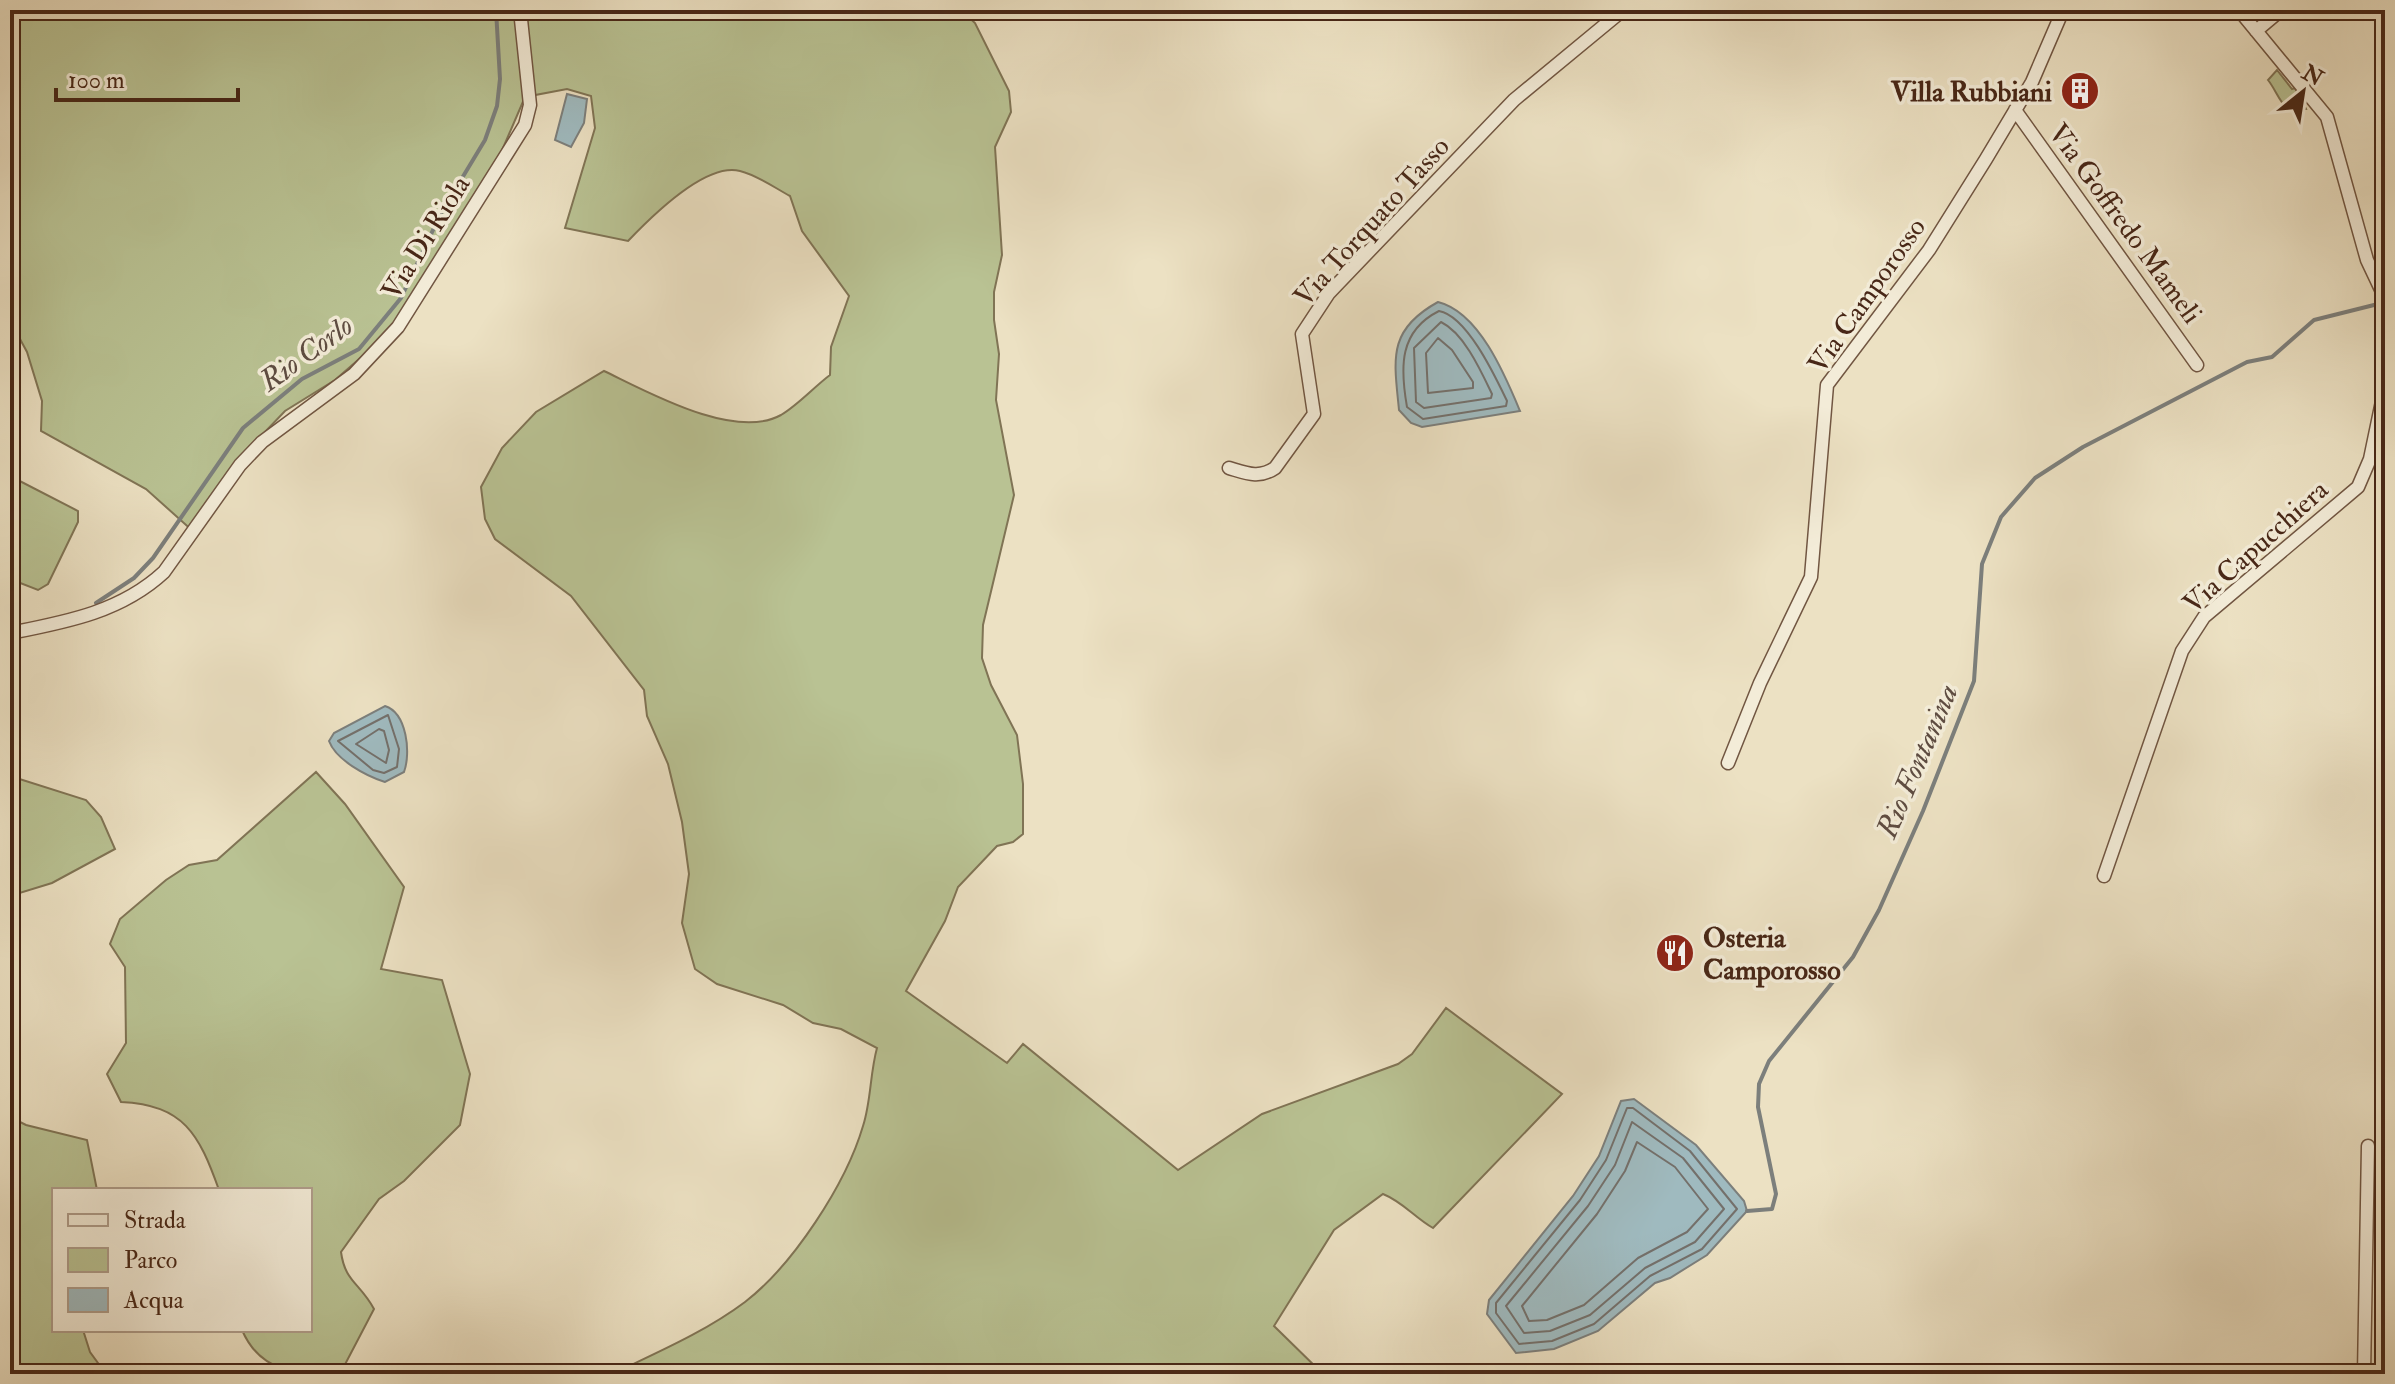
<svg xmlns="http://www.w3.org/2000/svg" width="2395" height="1384" font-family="'IM FELL Double Pica',serif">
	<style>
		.green { fill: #b9c293; stroke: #807455; stroke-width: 2 }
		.water { fill: #9fbabf; stroke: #7c7f7c; stroke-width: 2 }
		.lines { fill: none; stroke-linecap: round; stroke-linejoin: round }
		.shore { stroke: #74706b; stroke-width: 2 }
		.stream { stroke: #7c7f7c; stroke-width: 4 }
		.street-casing { stroke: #715642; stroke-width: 15 }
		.street { stroke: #f3ecd8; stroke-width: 12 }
		.labels { text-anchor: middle; stroke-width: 7; stroke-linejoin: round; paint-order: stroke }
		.poi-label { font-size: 28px; font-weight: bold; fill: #482717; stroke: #f3ecd8; text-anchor: end }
		.street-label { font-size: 28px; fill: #482717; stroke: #f3ecd8 }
		.water-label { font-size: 30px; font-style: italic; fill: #5e4c41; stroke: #f3ecd8 }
	</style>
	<rect width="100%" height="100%" fill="#ece1c3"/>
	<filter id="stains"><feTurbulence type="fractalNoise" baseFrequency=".0025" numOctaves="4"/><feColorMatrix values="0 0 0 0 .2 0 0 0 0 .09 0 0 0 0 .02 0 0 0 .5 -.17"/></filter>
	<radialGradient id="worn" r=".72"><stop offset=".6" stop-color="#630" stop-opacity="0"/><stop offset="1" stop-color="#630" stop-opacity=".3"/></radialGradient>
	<path class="green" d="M10 10H961L975 23 1009 91 1011 112 995 147 1002 255 994 292V320L999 354 996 400 1014 495 983 625 982 658 991 685 1017 735 1023 784V834L1013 842 997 846 958 887 945 921 906 991 1007 1063 1023 1044 1178 1170 1262 1114 1398 1064 1412 1054 1446 1008 1562 1094 1433 1228C1414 1217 1403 1202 1383 1194L1334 1230 1274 1326 1323 1374H628L627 1367C667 1348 709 1329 745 1302 793 1265 846 1184 863 1126 871 1102 870 1073 877 1048L841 1029 813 1023 783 1005 717 984 695 969 682 923 689 874 682 822 668 764 647 716 644 690 571 596 495 539 485 519 481 487 502 448 536 412 604 371C646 391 734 441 781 415 798 405 814 387 830 375L831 347 849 296 802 231 790 196C775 188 757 175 740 171 705 162 650 218 628 241L565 228 595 128 591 96 567 89 525 97 500 155 396 327 335 380 285 411 265 432 195 533 146 489 41 431 42 401 27 352 14 328 10 285Z
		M2277 70 2292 89 2295 88 2306 109 2290 111C2280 104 2276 90 2268 80Z
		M10 476 78 511V522L48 584 38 590 10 579Z
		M316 772 345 804 404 887 381 969 442 980 470 1074 460 1125 404 1181 379 1199 341 1252C345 1282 360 1283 374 1309L340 1374C298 1374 261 1374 242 1330H310V1190H219C199 1134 184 1105 121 1102L107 1074 126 1043 125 967 110 944 120 919 166 880 189 865 217 860Z
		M10 776 86 800 101 817 115 849 52 883 10 896Z
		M10 1117 26 1125 87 1140 97 1190H54V1330H83L90 1352 106 1374H10Z"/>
	<path class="water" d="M567 94 587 99 584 123 571 147 555 140Z
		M1438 302C1479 312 1505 375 1520 411L1422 427 1411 423 1399 410C1394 359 1387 330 1438 302Z
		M385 706C407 713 411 753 404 772L385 782C366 776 336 760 329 741L334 733Z
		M1634 1099 1696 1145 1744 1201 1747 1211 1707 1255 1670 1278 1655 1283 1598 1331 1554 1349 1516 1353 1487 1314 1489 1300 1573 1196 1599 1156 1621 1101Z"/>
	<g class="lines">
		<path class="shore" d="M1439 311C1467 316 1495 376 1507 401L1506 406 1423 419 1407 407C1400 367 1399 331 1439 311Z
			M1441 322C1464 333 1481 371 1492 394L1491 398 1424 408 1416 402 1414 348Z
			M1438 338 1452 350 1473 382V388L1428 393 1426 353Z
			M388 715 399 749 397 767 384 773 373 770 338 741Z
			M379 729 384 731 389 750 386 763 356 744Z
			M1627 1108H1633L1690 1151 1737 1209 1702 1249 1650 1276 1594 1324 1552 1341 1519 1344 1496 1313V1303L1580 1200 1606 1160Z
			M1632 1122 1683 1158 1724 1209 1695 1242 1645 1268 1590 1315 1550 1331 1524 1333 1506 1306 1588 1206 1615 1165Z
			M1637 1142 1675 1167 1708 1209 1687 1232 1638 1258 1584 1305 1547 1320 1529 1321 1522 1306 1597 1214 1625 1171Z"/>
		<path class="stream" d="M96 603 134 578 153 558 243 428 302 379 359 349 401 298 441 213 485 140 497 106 500 79 496 10
			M1747 1211 1772 1209 1776 1194 1758 1107 1759 1084 1769 1061 1853 957 1879 910 1923 811 1974 681 1982 564 2001 517 2035 478 2083 447 2247 362 2272 357 2314 320 2382 303"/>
		<g class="street-casing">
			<path id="street" d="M2239 10 2327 117 2367 260 2385 298
				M2256 31 2281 10
				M2015 110 2197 365
				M1229 468C1246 473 1259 479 1275 468L1314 414 1302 334 1329 293 1514 100 1623 10
				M10 633C66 622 121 612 164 572L240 465 262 442 354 374 398 327 525 125 530 105 520 10
				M1728 763 1760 683 1811 577 1827 385 1929 250 1986 159 2032 82 2063 10
				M2104 876 2182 651 2204 617 2358 487 2370 459 2385 387
				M2364 1374 2368 1146"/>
		</g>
		<use href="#street" class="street"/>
	</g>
	<defs>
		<g id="building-disc" transform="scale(2)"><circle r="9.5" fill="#8f2418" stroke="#f3ecd8"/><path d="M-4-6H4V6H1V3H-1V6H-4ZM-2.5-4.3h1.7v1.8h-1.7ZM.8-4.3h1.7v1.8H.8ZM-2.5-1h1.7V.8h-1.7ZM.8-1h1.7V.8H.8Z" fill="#fff"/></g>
		<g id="restaurant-disc" transform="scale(2)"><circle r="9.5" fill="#8f2418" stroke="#f3ecd8"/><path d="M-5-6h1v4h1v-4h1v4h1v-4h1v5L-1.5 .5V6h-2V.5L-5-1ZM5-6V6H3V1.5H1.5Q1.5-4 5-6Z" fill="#fff"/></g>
	</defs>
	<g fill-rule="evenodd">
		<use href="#building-disc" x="2080" y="91"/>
		<use href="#restaurant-disc" x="1675" y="953"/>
	</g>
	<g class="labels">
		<g class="poi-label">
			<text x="2052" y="101">Villa Rubbiani</text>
			<text x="1703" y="947" text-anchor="start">Osteria<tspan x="1703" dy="32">Camporosso</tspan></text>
		</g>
		<g class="street-label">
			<text transform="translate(1371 221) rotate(-48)" y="10">Via Torquato Tasso</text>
			<text transform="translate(2126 223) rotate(54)" y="10">Via Goffredo Mameli</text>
			<text transform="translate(425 237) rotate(-58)" y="10">Via Di Riola</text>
			<text transform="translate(1866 295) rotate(-55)" y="10">Via Camporosso</text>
			<text transform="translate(2255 546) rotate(-42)" y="10">Via Capucchiera</text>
		</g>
		<g class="water-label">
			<text transform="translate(306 353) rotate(-36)" y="10">Rio Corlo</text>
			<text transform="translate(1917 761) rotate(-67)" y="10">Rio Fontanina</text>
		</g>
	</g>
	<rect width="2395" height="1384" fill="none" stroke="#ece1c3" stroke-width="40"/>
	<rect x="12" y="12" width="2371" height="1360" fill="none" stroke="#482717" stroke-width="4"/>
	<rect x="20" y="20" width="2355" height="1344" fill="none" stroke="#482717" stroke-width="2"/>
	<rect x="52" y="1188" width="260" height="144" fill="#f3ecd8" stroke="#af9d8b" stroke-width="2"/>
	<rect x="68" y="1214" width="40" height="12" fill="#f3ecd8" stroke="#af9d8b" stroke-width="2"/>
	<text x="124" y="1228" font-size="24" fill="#482717">Strada</text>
	<rect x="68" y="1248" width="40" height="24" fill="#b9c293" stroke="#af9d8b" stroke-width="2"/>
	<text x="124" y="1268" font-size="24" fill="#482717">Parco</text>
	<rect x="68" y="1288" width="40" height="24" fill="#9fbabf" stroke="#af9d8b" stroke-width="2"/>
	<text x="124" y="1308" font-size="24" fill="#482717">Acqua</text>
	<g transform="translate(2303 92) rotate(30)" stroke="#f3ecd8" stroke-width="6" paint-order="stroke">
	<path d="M0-6L14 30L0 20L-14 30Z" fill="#482717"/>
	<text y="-12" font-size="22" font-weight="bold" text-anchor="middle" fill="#482717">N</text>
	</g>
	<path d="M56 88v12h182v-12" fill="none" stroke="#482717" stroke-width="4"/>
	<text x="68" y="88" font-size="24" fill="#482717" stroke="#f3ecd8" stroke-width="6" paint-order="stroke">100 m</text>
	<rect width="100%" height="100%" filter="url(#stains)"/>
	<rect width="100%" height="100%" fill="url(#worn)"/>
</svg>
